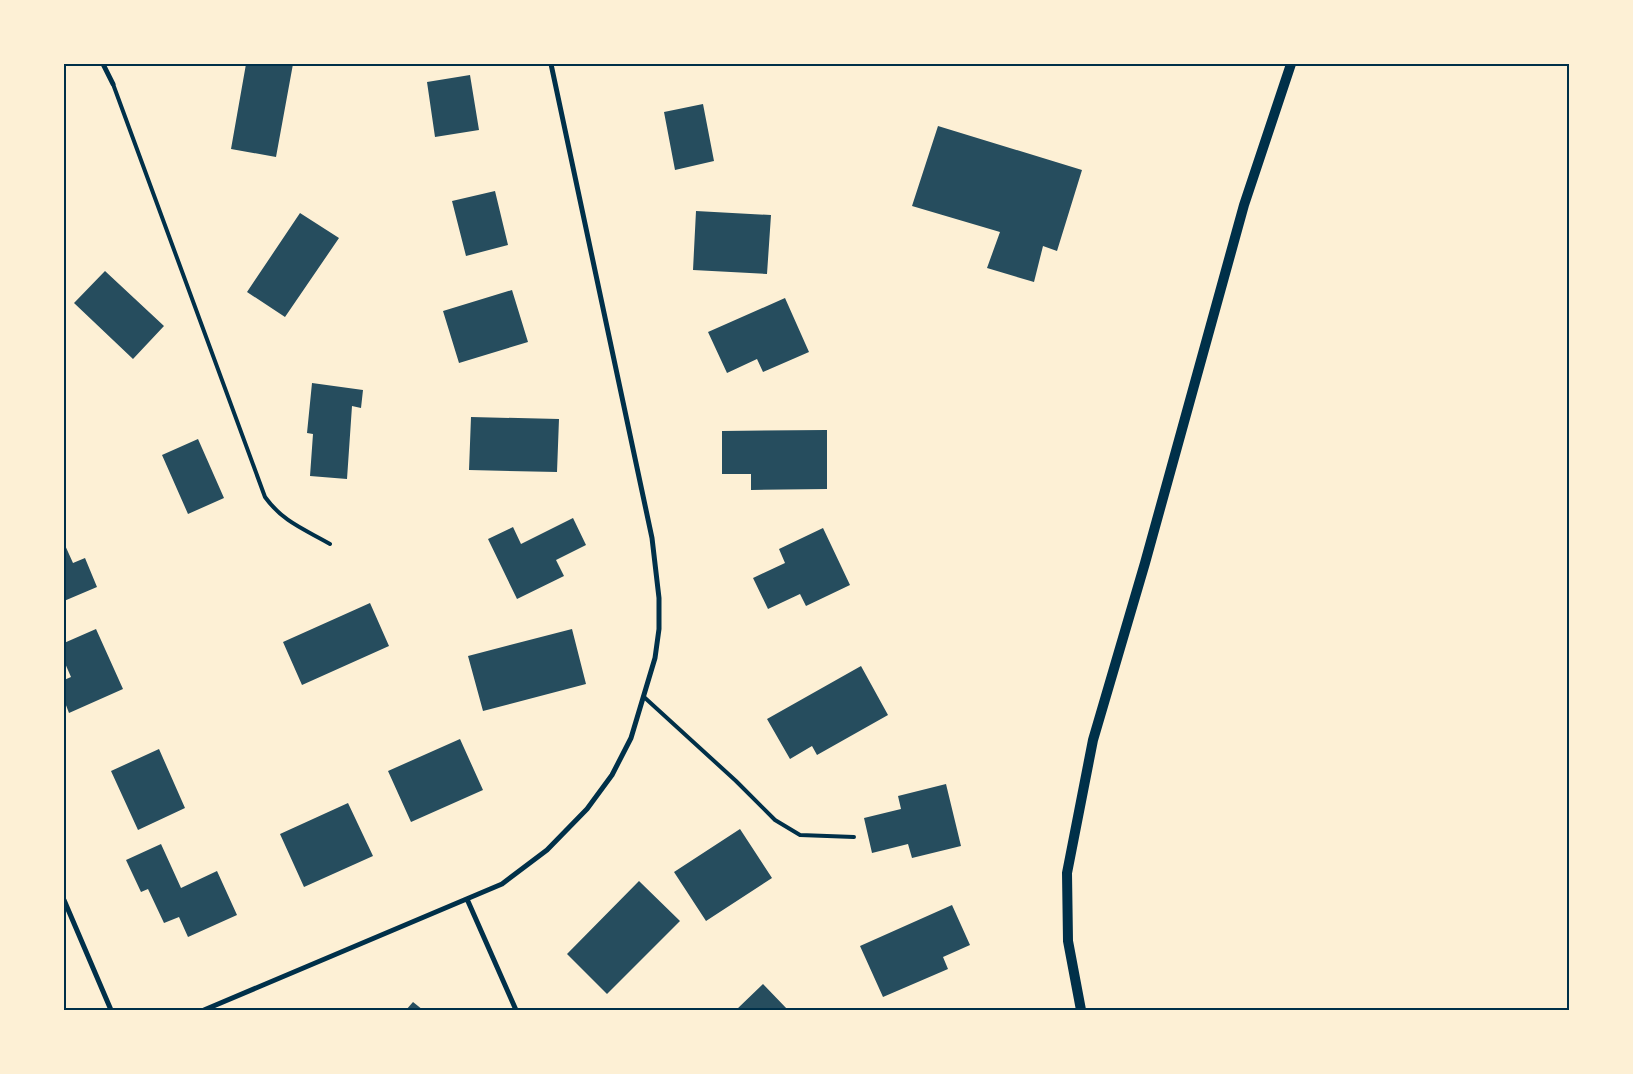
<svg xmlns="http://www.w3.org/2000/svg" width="1633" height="1074" font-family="Ubuntu,sans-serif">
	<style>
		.building { fill: #264d5e }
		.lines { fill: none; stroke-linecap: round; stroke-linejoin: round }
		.service { stroke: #003049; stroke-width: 4 }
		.minor { stroke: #003049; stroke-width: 5 }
		.secondary { stroke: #003049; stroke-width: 10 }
		.neatline { fill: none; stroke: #003049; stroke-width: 2 }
	</style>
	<rect width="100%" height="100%" fill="#fdf0d5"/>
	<path class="building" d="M246 64H293L276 157 231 149Z
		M470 75 479 130 435 137 427 82Z
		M703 104 714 161 675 170 664 112Z
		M938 126 1082 170 1057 251 1043 246 1034 282 987 268 1000 232 912 206Z
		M495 191 508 245 466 256 452 201Z
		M696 211 771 215 767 274 693 270Z
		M300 213 339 238 285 317 247 292Z
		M105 271 164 326 133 359 74 303Z
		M512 290 528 342 459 363 443 311Z
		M785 298 809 352 763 372 757 359 727 373 708 332Z
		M312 383 363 390 361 408 352 406 347 479 310 476 313 434 307 433Z
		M471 417 559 419 557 472 469 470Z
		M827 430V489L751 490V474H722V431Z
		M198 439 224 498 188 514 162 455Z
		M573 518 586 545 556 560 564 576 517 599 488 539 513 527 521 544Z
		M823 528 850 585 806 606 800 594 768 609 753 578 785 563 779 549Z
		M64 543 73 563 85 558 97 587 64 601Z
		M370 603 389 646 302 685 283 642Z
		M96 629 123 689 69 713 64 700V680L71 677 64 661V643Z
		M572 629 586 684 483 711 468 656Z
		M861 666 888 715 817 755 812 746 790 759 767 719Z
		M460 739 483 790 411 822 388 771Z
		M159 749 185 808 138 830 111 771Z
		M946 784 961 846 912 858 908 844 872 853 864 818 901 809 898 796Z
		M348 803 373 856 304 887 280 834Z
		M740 829 772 878 706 921 674 872Z
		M161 844 181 888 217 871 237 915 188 937 179 917 164 923 148 889 141 892 126 860Z
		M639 881 680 921 607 994 567 954Z
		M952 905 970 945 943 957 948 969 883 997 860 946Z
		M763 984 788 1010H736Z
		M413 1002 423 1010H406Z"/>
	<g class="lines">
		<path class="service" d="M113 84 265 497C283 522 304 529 330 544
			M644 697 736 781 775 820 800 835 854 837"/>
		<path class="minor" d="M103 64 113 84
			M467 899 516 1010
			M64 900 111 1010
			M204 1010 502 884 547 850 587 809 612 775 631 738 655 658 659 629V598L652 538 551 64"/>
		<path class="secondary" d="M1081 1010 1068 941 1067 873 1093 740 1145 563 1244 205 1291 64"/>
	</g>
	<rect width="1633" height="1074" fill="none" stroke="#fdf0d5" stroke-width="130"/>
	<rect x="65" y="65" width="1503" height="944" class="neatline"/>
</svg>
